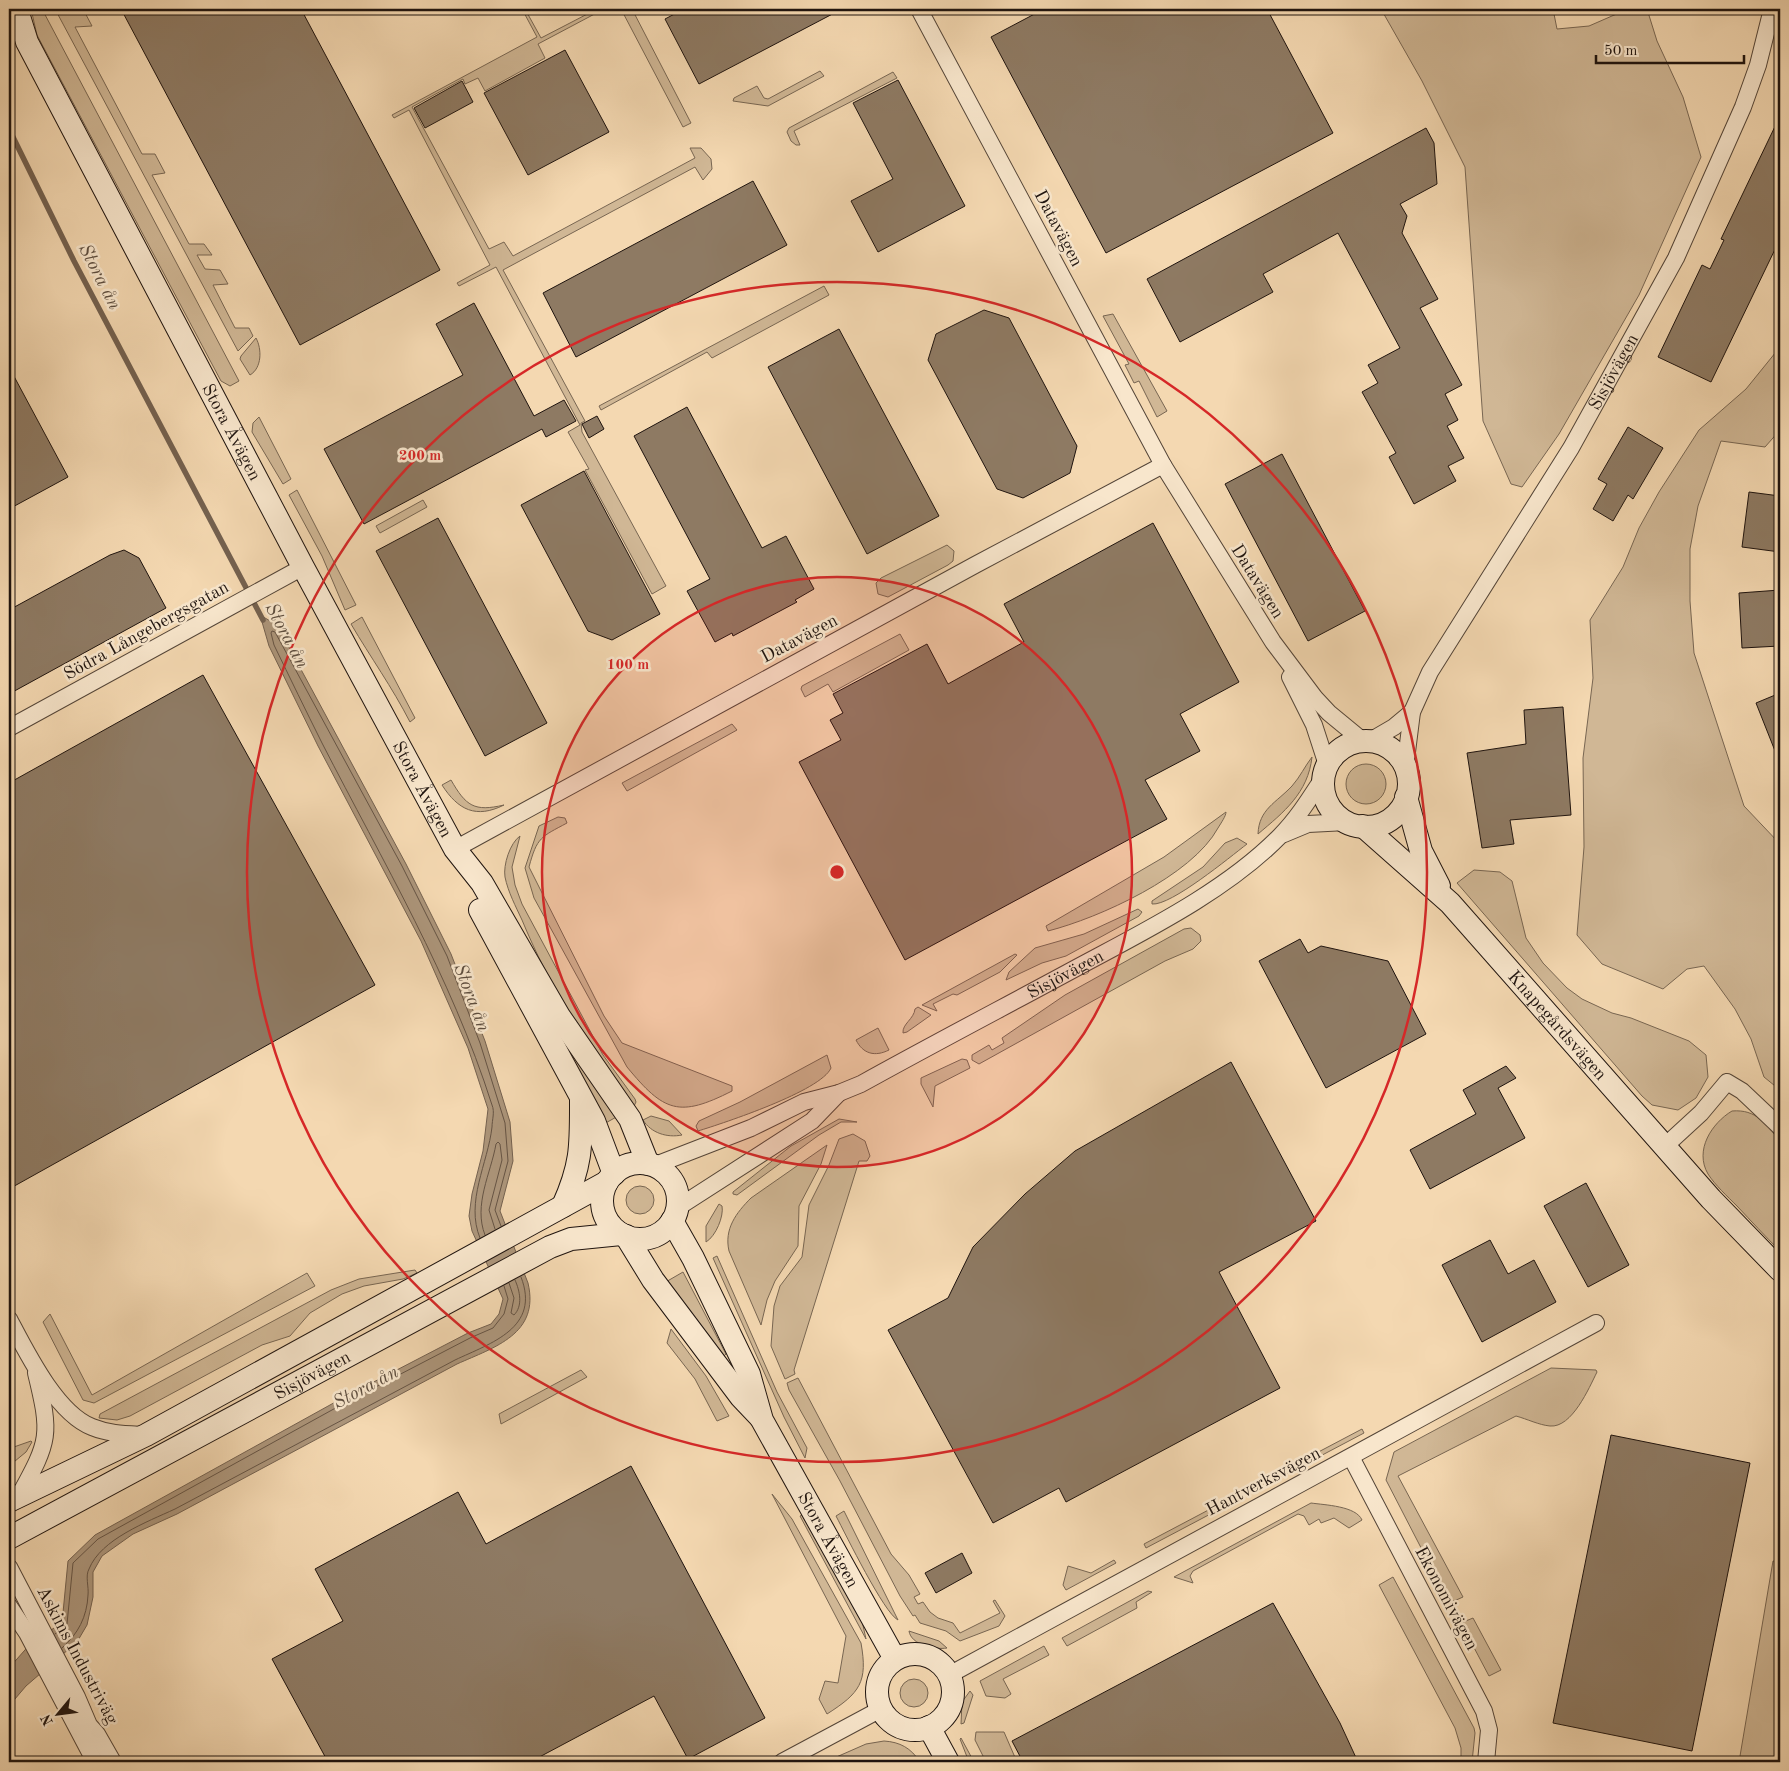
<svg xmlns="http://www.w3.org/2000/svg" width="1789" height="1771" font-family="'Old Standard TT',serif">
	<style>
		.green { fill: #d0b795; stroke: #786652 }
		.water { fill: #ac957a; stroke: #74614f }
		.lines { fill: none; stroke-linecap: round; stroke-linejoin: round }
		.shore { stroke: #665444; stroke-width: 1 }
		.stream { stroke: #74614f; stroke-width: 5.5 }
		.building { fill: #8e7a63; stroke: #1f140f }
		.street-casing { stroke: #544538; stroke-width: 18 }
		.secondary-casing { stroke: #1f140f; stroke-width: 24 }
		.street { stroke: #f8e6cc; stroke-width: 16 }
		.secondary { stroke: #f8e6cc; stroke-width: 22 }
		.ring { fill: none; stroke: #d62828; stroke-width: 2.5 }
		.labels { text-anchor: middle; stroke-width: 5; stroke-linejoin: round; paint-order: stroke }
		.street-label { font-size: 18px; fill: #1f140f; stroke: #f8e6cc }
		.water-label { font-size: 19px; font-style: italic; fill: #5e4e3f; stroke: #f8e6cc }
		.centre { fill: #d62828; stroke: #f8e6cc; stroke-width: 2.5 }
		.ring-label { font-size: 15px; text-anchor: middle; font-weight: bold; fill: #d62828; stroke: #f8e6cc; stroke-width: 5; stroke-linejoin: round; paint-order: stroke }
	</style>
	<rect width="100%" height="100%" fill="#f4d8b1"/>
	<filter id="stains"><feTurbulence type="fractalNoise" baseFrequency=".004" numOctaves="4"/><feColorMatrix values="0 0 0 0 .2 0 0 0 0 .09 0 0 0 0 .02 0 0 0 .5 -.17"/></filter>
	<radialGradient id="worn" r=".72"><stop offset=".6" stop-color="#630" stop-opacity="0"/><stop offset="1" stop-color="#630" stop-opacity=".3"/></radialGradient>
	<path class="green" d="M31 9H42L239 381 230 386 221 381 37 35Z
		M55 9H83L92 26 75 27 142 154H155L165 173 152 175 189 244H204L212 255H197L205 269 220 270 228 284 213 285 235 328H249L253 336 238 351Z
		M522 9H525L541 38 597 9H604L538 44 545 58 485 91 478 78 465 84 463 79 412 107 489 249 504 242 513 256 695 158 690 148H701L711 159 712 169 703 180 695 167 503 270 585 421 581 423 582 432 666 586 652 594 585 470 589 469 568 432 580 425 496 267 459 286 457 283 490 265 409 110 394 118 392 115 537 37Z
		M621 9H632L691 123 683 127Z
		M1381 9H1553L1557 29 1589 26 1628 9H1647L1657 41 1683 97 1701 157 1639 295 1559 434 1522 487 1511 484 1483 421 1465 167 1422 81Z
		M820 71 824 76 768 106 733 101 734 98 757 86 764 98 768 99Z
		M893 72 897 78 794 131 800 145H796L791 141 787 132 789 128Z
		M824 286 829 295 712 358 707 352 601 410 599 406Z
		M1113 314 1167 411 1157 417 1139 381 1134 383 1125 365 1129 364 1103 316Z
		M256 338C262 349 262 368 250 375L240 359 241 356Z
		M1780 347V430L1765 447 1721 441 1698 506 1690 549V601L1694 653 1744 806 1780 844V1090L1764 1077 1751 1039 1735 1009 1704 966 1687 969 1663 989 1602 964 1577 935 1584 847 1583 758 1593 678 1590 620 1623 567 1639 528 1659 492 1699 430 1746 389Z
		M259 417 291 479 283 484 252 432 253 423Z
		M297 490 356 605 345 610 322 556 289 495Z
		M423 500 427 507 380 533 376 526Z
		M947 545 954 551 953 561 948 565 888 597 878 594 876 583 881 578Z
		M362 617 415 718 410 722C392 687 371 658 351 624Z
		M900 634 909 650 833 692 828 684 805 697 801 689 802 686Z
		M732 724 737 730 627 791 622 783Z
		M1312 757C1308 793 1284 812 1258 834 1259 809 1276 803 1292 786 1300 777 1305 766 1312 757Z
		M1346 784a20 20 0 1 1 40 0a20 20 0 1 1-40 0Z
		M451 780C466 806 474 812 504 805 476 819 458 810 442 785Z
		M1226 812C1226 816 1221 823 1218 828 1192 876 1099 918 1048 931L1046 926 1164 857Z
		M558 817 565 818 567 823C541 837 537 837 529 867L604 1016 622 1043 732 1086V1091C679 1118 664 1112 627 1067L534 898 525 868 539 826Z
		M520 836 512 867 515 885 522 904 603 1055 635 1099 636 1102 634 1106C590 1055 548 983 522 920 516 907 508 892 505 877 503 865 510 843 520 836Z
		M1237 838 1247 844C1230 857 1171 906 1152 904V901L1203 867 1225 843Z
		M1474 870 1500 872 1512 881 1526 938 1543 963 1567 988 1582 999 1612 1013 1631 1018 1689 1041 1706 1055 1708 1077 1696 1098 1678 1110 1652 1105 1642 1096 1457 883Z
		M1138 909 1142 912 1139 916 1066 956 1042 963 1006 980 1009 972 1035 948 1084 934Z
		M1191 928 1200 935 1201 941 1193 949 1165 961 979 1064 972 1060V1055L989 1045 992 1050 1004 1043 1002 1038 1065 995 1184 929Z
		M1015 954 1017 955 1000 972 957 995 953 994 933 1004 937 1011 922 1005Z
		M918 1007 931 1015 907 1032 903 1033C902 1024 914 1019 915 1009Z
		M878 1028 889 1050C875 1057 863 1054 856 1040Z
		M555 1031 620 1115 602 1125Z
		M827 1055 831 1068C821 1091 724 1123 698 1131L696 1126 699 1121 740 1102Z
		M962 1059 967 1060 970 1068 935 1086 933 1107 921 1084V1078Z
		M1732 1111C1757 1109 1765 1124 1780 1141V1251C1765 1236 1751 1221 1737 1206 1727 1196 1715 1185 1708 1174 1694 1150 1712 1123 1732 1111Z
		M651 1116 669 1121 682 1135C667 1138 651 1133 643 1120Z
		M839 1119 857 1122H841L819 1135 737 1195 733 1194V1192L791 1146Z
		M853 1134 865 1141 870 1156 867 1161H859L794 1370 795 1374 785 1379 771 1346 774 1306 780 1286 802 1257 809 1205 829 1165 839 1139Z
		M827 1145 821 1164 799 1206 798 1246 775 1281 767 1300 761 1325 729 1251C724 1229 736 1213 751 1198Z
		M626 1200a14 14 0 1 1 28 0a14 14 0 1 1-28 0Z
		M719 1204 722 1206C724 1216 716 1236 706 1242V1226Z
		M717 1256 777 1392 807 1448 805 1458 784 1417 713 1258Z
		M415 1270 417 1273 403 1279 364 1286 342 1294 310 1313 290 1336 262 1345 130 1416 117 1420 99 1418 100 1414 331 1290 359 1279Z
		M683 1272 726 1354 723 1357 664 1283Z
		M307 1273 315 1286 94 1403 83 1400 43 1322 50 1314 92 1395Z
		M671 1329 706 1376 729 1416 717 1421 695 1379 667 1343Z
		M1551 1368 1596 1370 1597 1372C1589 1388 1572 1428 1550 1426 1539 1425 1527 1419 1516 1416L1398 1476 1463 1597 1454 1601 1447 1598 1386 1480 1394 1452Z
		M581 1370 587 1377 501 1424 499 1414Z
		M798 1378 891 1554 909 1575 920 1594 914 1597 918 1604 923 1602 930 1612 938 1618 953 1623 960 1633 1000 1613 993 1601 995 1600 1005 1616 999 1626 960 1641 946 1631 920 1623 915 1615 913 1616 900 1596 840 1481 789 1390 787 1383Z
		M1362 1429 1364 1433 1146 1548 1144 1544Z
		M31 1441 32 1442 26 1452 9 1466V1456L14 1454 11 1448Z
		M772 1494 792 1519 861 1643C868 1682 860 1693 827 1714L819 1699 825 1681 838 1683 846 1636Z
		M1311 1503C1325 1505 1356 1506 1362 1520L1349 1528 1334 1518 1321 1523 1319 1519 1309 1525 1304 1516 1298 1514 1193 1571 1190 1576 1193 1583 1174 1577Z
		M844 1511 898 1620C884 1613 846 1535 836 1516Z
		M802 1515 862 1621 866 1639 800 1516Z
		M1114 1560 1116 1563 1066 1590 1063 1585 1068 1566 1091 1573Z
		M1773 1561 1780 1562V1762H1739Z
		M1393 1577 1474 1728 1475 1733 1472 1762H1461V1748L1455 1728 1379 1585Z
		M1148 1591 1152 1592 1136 1602 1137 1608 1067 1646 1062 1638Z
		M1473 1618 1501 1670 1489 1676 1461 1623Z
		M909 1631 939 1641 947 1648C935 1650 911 1645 909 1631Z
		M1044 1646 1049 1655 1003 1679 1011 1694 1005 1698 986 1696 980 1681Z
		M900 1693a14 14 0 1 1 28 0a14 14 0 1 1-28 0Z
		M970 1691 973 1695 964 1723 961 1724 962 1702Z
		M976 1732H1004L1017 1762H986L975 1740Z
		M961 1738 974 1762H969L960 1739Z
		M884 1741C900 1742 911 1748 920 1762H825L866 1744Z"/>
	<path class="water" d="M260 615 277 625 406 864 451 954 485 1041 510 1122 513 1161 500 1211 528 1283C540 1334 495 1347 457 1364L177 1514 133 1534 102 1556 93 1572V1597L87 1625 77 1642 26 1686 9 1706V1668L32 1642 62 1623 68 1561 95 1535 339 1400 468 1333 491 1324 499 1314 503 1299 472 1231 469 1216 472 1194 483 1151 488 1109 468 1048 421 941 318 746 269 646Z"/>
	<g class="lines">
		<path class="shore" d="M485 1235C473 1205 491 1173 496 1144L498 1142 500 1144 502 1160 489 1210 495 1229
			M480 1238C465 1202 488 1163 492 1127 492 1120 495 1112 492 1105 451 976 383 862 322 743 306 711 290 678 274 645L271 633 272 631 275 632 402 866 447 956 480 1043 505 1123 508 1161 495 1210 501 1226
			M509 1283 514 1298 511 1313 514 1315C523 1306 520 1291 515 1280
			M55 1634 67 1624 73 1563 98 1539 341 1405 470 1338 493 1328 504 1314 508 1299 504 1286
			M62 1648C78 1634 87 1617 88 1595 89 1587 85 1576 89 1569 101 1539 147 1522 175 1509L455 1360C491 1343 541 1328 521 1277"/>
		<path class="stream" d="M9 129 74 261 263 620"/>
	</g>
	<path class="building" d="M121 9H301L440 270 300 345Z
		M684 9H842L699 84 665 19Z
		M1044 9H1267L1333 133 1106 253 991 37Z
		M565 50 609 132 528 175 484 93Z
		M898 80 965 206 878 252 851 201 893 179 853 103Z
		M462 81 473 102 425 128 414 108Z
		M1780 116V239L1711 382 1658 357 1702 265 1710 269 1724 240 1721 239Z
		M1426 128 1434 143 1437 184 1400 204 1407 216 1402 233 1438 299 1420 308 1462 385 1445 394 1458 420 1447 426 1464 458 1448 466 1456 481 1414 504 1389 457 1396 453 1362 392 1378 383 1368 365 1400 348 1338 233 1263 274 1273 292 1180 342 1147 279Z
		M753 181 787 245 576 357 543 293Z
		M474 303 534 416 564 400 576 421 546 437 542 429 364 524 324 449 463 375 436 324Z
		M984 310 1009 318 1077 446 1070 473 1023 498 997 489 928 360 936 334Z
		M839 329 939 516 867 554 768 367Z
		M9 367 68 477 9 509Z
		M687 407 762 548 786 536 814 589 795 600 797 602 733 636 732 633 715 642 687 591 710 579 634 436Z
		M597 416 604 429 589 438 582 424Z
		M1628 427 1663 448 1633 499 1628 495 1613 521 1593 509 1607 484 1598 479Z
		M1282 454 1365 611 1308 641 1225 484Z
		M584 471 660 614 612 640 588 631 521 505Z
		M1749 492 1780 496V552L1742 547Z
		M438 518 547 723 485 756 376 551Z
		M1153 523 1239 682 1180 714 1200 751 1145 780 1167 819 905 960 799 762 841 740 830 720 843 713 833 694 927 644 948 684 1024 642 1004 604Z
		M124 550 139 558 166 608 9 694V610L110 555Z
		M1780 590V646L1742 648 1739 593Z
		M203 675 375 985 9 1189V783Z
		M1780 693V760L1779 761 1756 703Z
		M1563 707 1571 815 1510 820 1514 844 1482 848 1467 753 1526 744 1524 710Z
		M1300 939 1308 953 1321 946 1388 961 1426 1034 1326 1088 1259 961Z
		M1231 1062 1316 1221 1219 1272 1280 1388 1066 1502 1059 1488 993 1523 888 1330 948 1298 973 1247 1025 1194 1075 1151Z
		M1506 1066 1516 1078 1498 1088 1525 1138 1430 1189 1410 1150 1476 1114 1463 1090Z
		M1586 1183 1629 1265 1588 1287 1544 1206Z
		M1490 1240 1508 1274 1534 1260 1556 1302 1482 1342 1442 1265Z
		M1611 1435 1750 1463 1692 1751 1553 1723Z
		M631 1466 765 1718 688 1759 654 1696 530 1762H328L272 1659 343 1621 315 1569 458 1492 486 1544Z
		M962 1553 972 1573 936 1593 925 1573Z
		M1273 1603 1340 1723 1358 1762H1023L1012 1741Z"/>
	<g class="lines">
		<g class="street-casing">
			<g id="street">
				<path d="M1163 465 1273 642 1315 698 1329 713 1363 741"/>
				<path d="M1290 677 1314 725 1327 765"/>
				<path d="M9 728 303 567"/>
				<path d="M1370 741 1394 727 1412 712"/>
				<path id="s1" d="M1405 768 1412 712 1430 672 1571 448 1676 258 1743 107 1758 65 1772 9"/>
				<path d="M1284 834 1308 824 1347 822"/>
				<path d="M455 849 975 565 1163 465 919 9"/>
				<path d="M1664 1147 1701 1113 1727 1082 1742 1091 1780 1127"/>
				<path id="s2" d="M653 1166 751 1128 804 1102 839 1093 861 1084C933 1044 1006 1006 1078 967 1145 931 1226 891 1280 836 1297 819 1310 798 1323 778"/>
				<path d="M677 1208 812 1121 839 1093"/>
				<path d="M9 1319C26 1351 56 1413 92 1427 109 1434 126 1434 145 1435"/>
				<path d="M1351 1457 1484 1711 1489 1730 1486 1762"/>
				<path d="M19 1496C50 1440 51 1435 36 1373"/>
				<path d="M9 1567 77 1697 89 1725 97 1734 113 1762"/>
				<path d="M9 1606 27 1633 95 1762"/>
				<path d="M949 1675 1596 1323"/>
				<path d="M782 1762 881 1709"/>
			</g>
		</g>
		<g class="secondary-casing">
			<g id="secondary">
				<path id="s3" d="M17 10 27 42 303 567 455 849 482 883 559 1016 630 1119 648 1164"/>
				<circle cx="1366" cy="784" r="43"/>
				<path d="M1406 797 1421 851 1439 886"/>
				<path id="s4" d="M1363 826 1450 903 1711 1199 1780 1270"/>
				<path d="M480 910 594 1121 614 1174"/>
				<circle cx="640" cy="1201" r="38"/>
				<path d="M563 1206C582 1164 581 1145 581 1100"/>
				<path id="s5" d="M672 1221 693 1258 749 1374 762 1420 895 1659"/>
				<path d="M626 1236 653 1280 741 1397 760 1417"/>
				<path d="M9 1501 146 1435 607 1182"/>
				<path id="s6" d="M9 1538 550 1247 571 1239 621 1234"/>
				<circle cx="915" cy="1692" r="38"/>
				<path d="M929 1727 948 1762"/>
			</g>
		</g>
		<use href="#street" class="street"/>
		<use href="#secondary" class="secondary"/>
	</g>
	<circle cx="837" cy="872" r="295" fill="#d62828" fill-opacity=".12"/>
	<g class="ring">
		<circle cx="837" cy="872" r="295"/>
		<circle cx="837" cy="872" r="590"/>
	</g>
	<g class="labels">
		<g class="street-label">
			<text transform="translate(1059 228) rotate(62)" y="6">Datavägen</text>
			<text dy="6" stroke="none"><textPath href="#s1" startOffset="452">Sisjövägen</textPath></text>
			<text dy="6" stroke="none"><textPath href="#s3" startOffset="474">Stora Åvägen</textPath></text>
			<text transform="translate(1258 581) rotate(58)" y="6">Datavägen</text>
			<text transform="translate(146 630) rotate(-29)" y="6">Södra Långebergsgatan</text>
			<text transform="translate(799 638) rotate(-28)" y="6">Datavägen</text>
			<text dy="6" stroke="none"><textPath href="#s3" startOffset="879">Stora Åvägen</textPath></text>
			<text dy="6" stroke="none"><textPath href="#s2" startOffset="456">Sisjövägen</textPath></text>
			<text dy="6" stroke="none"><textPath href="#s4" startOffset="279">Knapegårdsvägen</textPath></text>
			<text dy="6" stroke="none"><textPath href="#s6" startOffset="344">Sisjövägen</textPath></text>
			<text transform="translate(1263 1481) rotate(-28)" y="6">Hantverksvägen</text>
			<text dy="6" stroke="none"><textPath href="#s5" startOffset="356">Stora Åvägen</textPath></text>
			<text transform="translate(1447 1598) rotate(62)" y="6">Ekonomivägen</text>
			<text transform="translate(78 1655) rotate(62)" y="6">Askims Industriväg</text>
		</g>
		<g class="water-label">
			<text transform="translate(101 276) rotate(63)" y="7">Stora ån</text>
			<text transform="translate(288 635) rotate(62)" y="7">Stora ån</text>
			<text transform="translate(473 997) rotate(69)" y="7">Stora ån</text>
			<text transform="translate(365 1386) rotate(-28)" y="7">Stora ån</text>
		</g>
	</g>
	<circle cx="837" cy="872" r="8" class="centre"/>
	<g class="ring-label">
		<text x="420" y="460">200 m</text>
		<text x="628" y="669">100 m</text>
	</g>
	<rect width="1789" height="1771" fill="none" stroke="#f4d8b1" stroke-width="30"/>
	<rect x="10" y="10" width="1769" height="1751" fill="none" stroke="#1f140f" stroke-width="2.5"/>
	<rect x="15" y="15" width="1759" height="1741" fill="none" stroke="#1f140f"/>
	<g transform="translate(58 1714) rotate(241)" stroke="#f8e6cc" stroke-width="4" paint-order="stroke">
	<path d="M0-4L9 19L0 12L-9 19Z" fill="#1f140f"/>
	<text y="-8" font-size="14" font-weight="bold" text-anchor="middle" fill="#1f140f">N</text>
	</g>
	<path d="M1596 55v8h148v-8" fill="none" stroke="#1f140f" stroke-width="2.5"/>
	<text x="1604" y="55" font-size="15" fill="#1f140f" stroke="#f8e6cc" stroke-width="4" paint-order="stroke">50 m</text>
	<rect width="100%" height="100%" filter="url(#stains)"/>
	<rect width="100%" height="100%" fill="url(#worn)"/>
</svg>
